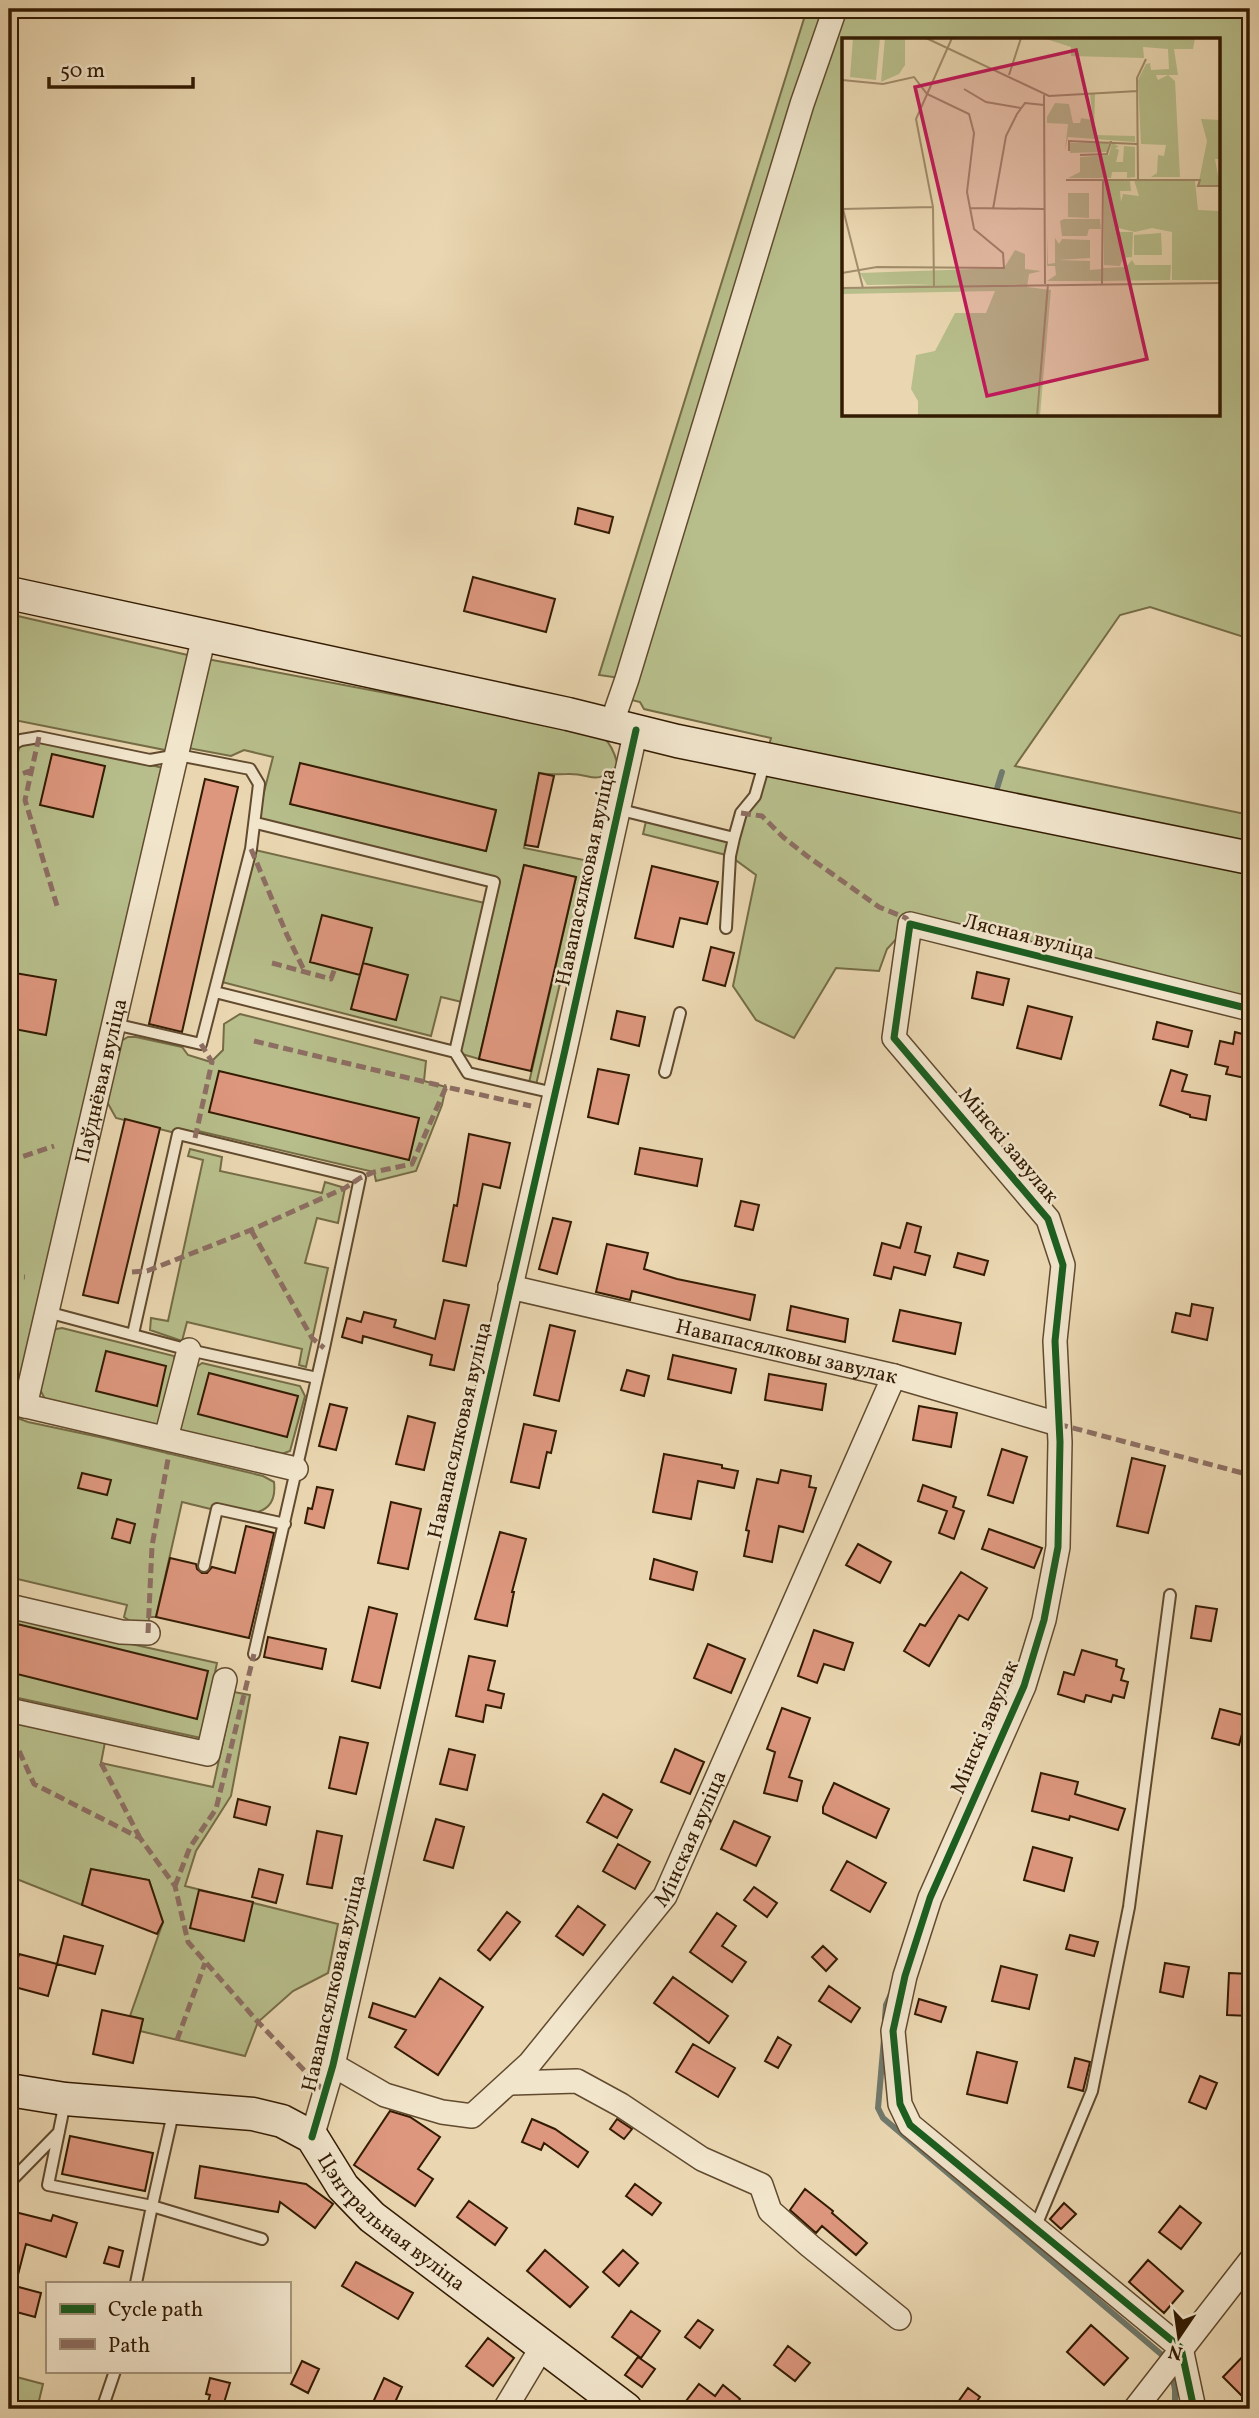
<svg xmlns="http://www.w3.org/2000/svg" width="1259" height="2418" font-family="Vollkorn,serif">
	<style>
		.green { fill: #b7be8b; stroke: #756c46; stroke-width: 2; fill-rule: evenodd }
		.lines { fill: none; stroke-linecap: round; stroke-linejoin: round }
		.stream { stroke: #70796c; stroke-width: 6 }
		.building { fill: #dd977e; stroke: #331b02; stroke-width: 2 }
		.lane-casing { stroke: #614a2e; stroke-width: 14 }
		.street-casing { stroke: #614a2e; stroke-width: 26 }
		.secondary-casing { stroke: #331b02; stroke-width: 35 }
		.lane { stroke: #f1e5cc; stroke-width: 10 }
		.street { stroke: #f1e5cc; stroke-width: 23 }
		.secondary { stroke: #f1e5cc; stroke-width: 32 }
		.quiet { stroke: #8d6e63; stroke-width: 5; stroke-dasharray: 10 5; stroke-linecap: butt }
		.cycleway-casing { stroke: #f1e5cc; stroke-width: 11 }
		.cycleway { stroke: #1b5e20; stroke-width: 7 }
		.labels { text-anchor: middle; stroke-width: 5; stroke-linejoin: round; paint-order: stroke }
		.street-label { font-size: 21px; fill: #331b02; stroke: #f1e5cc }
		.inset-road { fill: none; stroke: #a18c6b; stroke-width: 2 }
		.view { fill: #c2185b; fill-opacity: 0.15; stroke: #c2185b; stroke-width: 3.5 }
		.inset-edge { fill: none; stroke: #331b02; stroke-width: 3.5 }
	</style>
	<rect width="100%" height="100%" fill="#ead7b1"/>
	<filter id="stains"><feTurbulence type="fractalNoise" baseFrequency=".00286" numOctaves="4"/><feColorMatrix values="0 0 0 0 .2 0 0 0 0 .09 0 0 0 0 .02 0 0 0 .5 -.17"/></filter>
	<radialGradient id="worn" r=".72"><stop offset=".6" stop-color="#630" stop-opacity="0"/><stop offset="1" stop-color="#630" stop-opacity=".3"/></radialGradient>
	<path class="green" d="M807 9H1250V639L1150 607 1120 615 1015 766 1250 815V1009L910 924 887 949 879 971 836 968 794 1038 756 1020 733 986 756 875 730 856 643 834 647 817 734 838 755 796 771 738 644 709 640 702 620 697 627 679 599 675ZM844 40H1219V415H844Z
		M9 614 192 656 170 751 9 719Z
		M207 659 565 727C597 734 609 730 618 766 592 787 594 773 567 774 557 774 550 775 539 773L524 848 589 861 535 1089 528 1087 576 877 524 865 479 1059 455 1052 466 1003 441 997 431 1036 222 982 251 849 489 904 494 883 256 823 273 757 244 750 231 756 188 748ZM291 804 496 810V811L486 851Z
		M39 737 163 768 16 1396 9 1394V789L21 740Z
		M240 1014 426 1061 424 1081 446 1087 442 1105 416 1171 376 1181 374 1172 198 1131 195 1138 116 1118 106 1100 121 1041 128 1037H136L182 1047 188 1055 211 1062 223 1050 224 1024Z
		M190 1149 222 1157 220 1171 322 1193 325 1182 345 1188 338 1223 317 1218 305 1263 328 1268 306 1367 299 1365 302 1349 187 1322 182 1341 150 1330 151 1318 168 1321 203 1160 188 1156Z
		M62 1328 174 1356C177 1378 172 1411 156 1428L45 1399 38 1386 50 1335 56 1329Z
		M202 1363 300 1386 305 1396 290 1451 279 1455 186 1434 179 1429 191 1371Z
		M9 1415 28 1422 104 1438 263 1476 274 1482C280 1534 210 1508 182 1502L156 1617H149L148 1633 124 1617 127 1605 9 1577Z
		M9 1617 217 1663 201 1738 9 1696Z
		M234 1692 250 1695 231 1796 196 1851 185 1886 338 1924 328 1973 293 1991 258 2022 245 2056 140 2031 143 2019 130 2016 163 1922 149 1880 91 1869 82 1905 9 1876V1719L105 1742 101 1763 213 1787Z
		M9 2375 43 2384 37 2409H9Z"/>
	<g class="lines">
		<path class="stream" d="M995 795 1002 772
			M885 2018 886 2005 891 1994
			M884 2039 878 2108 883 2118 1168 2360
			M1172 2373 1175 2390V2409"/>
	</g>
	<path class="building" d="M578 508 613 517 609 533 575 524Z
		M473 577 555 599 546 632 464 611Z
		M52 754 105 766 93 817 40 805Z
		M300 763 496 810 486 851 290 804Z
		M539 773 554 776 538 847 525 845Z
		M205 779 238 787 182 1032 149 1024Z
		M524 865 576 877 531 1071 479 1059Z
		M652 866 718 882 707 924 680 918 673 947 635 938Z
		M322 915 372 928 360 975 310 962Z
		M711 947 734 953 725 986 703 980Z
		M363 963 408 975 396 1020 351 1009Z
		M9 972 56 980 46 1035 9 1028Z
		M977 972 1009 979 1003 1005 972 998Z
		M1028 1006 1072 1017 1061 1059 1017 1048Z
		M617 1011 645 1017 639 1046 611 1039Z
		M1157 1022 1192 1031 1188 1047 1153 1039Z
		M1235 1032 1250 1036V1079L1226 1074 1228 1067 1215 1064 1220 1041 1233 1044Z
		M598 1069 629 1075 618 1124 588 1117Z
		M1171 1070 1187 1075 1182 1091 1210 1096 1206 1120 1190 1117V1115L1160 1105Z
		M219 1071 419 1118 409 1160 209 1112Z
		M125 1119 160 1128 118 1303 83 1295Z
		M469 1134 510 1143 500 1188 483 1184 466 1266 443 1261 454 1205 457 1206Z
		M640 1148 702 1159 697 1186 635 1174Z
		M741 1201 759 1205 753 1230 735 1226Z
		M553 1218 571 1222 557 1274 539 1269Z
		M907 1223 921 1227 915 1252 930 1256 925 1275 894 1267 891 1279 874 1275 882 1243 900 1248Z
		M607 1244 648 1253 644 1269 677 1279 755 1295 750 1320 632 1291 630 1300 596 1292Z
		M958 1253 988 1261 984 1275 954 1267Z
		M444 1300 469 1305 454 1370 430 1365 432 1355 363 1336 362 1343 342 1337 347 1318 361 1322 364 1312 396 1320 394 1327 435 1339Z
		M1192 1304 1213 1308 1207 1340 1172 1332 1176 1313 1190 1316Z
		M791 1306 848 1319 845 1342 787 1330Z
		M900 1310 961 1323 955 1354 893 1341Z
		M550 1325 575 1331 559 1401 534 1395Z
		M106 1351 166 1366 157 1406 96 1391Z
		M673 1355 736 1369 731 1393 668 1379Z
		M627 1370 649 1376 644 1396 621 1390Z
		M209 1373 298 1396 287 1437 198 1414Z
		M769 1374 826 1384 822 1410 765 1400Z
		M330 1404 347 1408 336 1450 319 1446Z
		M919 1406 957 1413 951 1447 913 1440Z
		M408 1416 435 1423 424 1470 396 1464Z
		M524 1424 556 1431 551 1453 547 1452 539 1488 511 1482Z
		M1002 1449 1027 1457 1013 1503 988 1495Z
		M664 1454 722 1465V1468L738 1471 734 1488 698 1481 691 1519 653 1512Z
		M1132 1458 1165 1466 1148 1533 1117 1526Z
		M781 1470 811 1476 809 1487 816 1488 803 1532 779 1526 772 1562 744 1556 749 1531 746 1530 757 1479 778 1483Z
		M82 1473 111 1480 107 1495 78 1488Z
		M923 1485 956 1497 953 1507 964 1511 954 1539 939 1533 947 1511 918 1501Z
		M317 1487 333 1490 324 1528 305 1523 308 1508 312 1509Z
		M391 1502 421 1509 408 1569 378 1563Z
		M117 1519 135 1524 130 1543 112 1538Z
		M246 1526 274 1533 249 1638 156 1617 170 1558 196 1564 197 1569 202 1573H207L212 1567 235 1573Z
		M989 1529 1042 1548 1034 1568 982 1549Z
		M500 1532 526 1539 512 1592H514L507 1626 475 1619Z
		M858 1544 891 1562 880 1583 846 1565Z
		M654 1559 697 1572 693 1590 650 1579Z
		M961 1572 987 1588 968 1620 959 1615 929 1666 904 1651 920 1624 925 1626Z
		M1196 1606 1217 1609 1211 1641 1191 1638Z
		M369 1607 397 1614 380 1688 352 1681Z
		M9 1622 208 1671 197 1719 9 1672Z
		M814 1630 853 1643 844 1670 824 1664 817 1683 798 1676Z
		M268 1637 326 1649 322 1669 264 1657Z
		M708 1644 745 1659 731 1693 694 1678Z
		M1082 1650 1117 1660 1116 1666 1124 1669 1121 1680 1128 1682 1124 1698 1113 1695 1111 1702 1086 1695 1084 1702 1058 1694 1064 1672 1074 1675Z
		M469 1656 495 1661 488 1690 504 1694 501 1708 486 1705 483 1722 456 1716Z
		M782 1708 810 1718 789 1777 802 1781 797 1801 764 1793 775 1752 767 1749Z
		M1220 1709 1247 1716 1239 1745 1212 1738Z
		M340 1737 368 1743 356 1794 329 1788Z
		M449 1749 475 1755 467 1790 440 1784Z
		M675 1749 704 1762 690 1794 661 1782Z
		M1041 1773 1078 1782 1075 1794 1125 1809 1118 1830 1070 1816 1069 1820 1032 1811Z
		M834 1783 889 1809 876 1838 823 1813V1807Z
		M603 1794 632 1810 617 1838 587 1822Z
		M238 1799 270 1807 266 1825 234 1817Z
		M436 1819 464 1827 453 1868 424 1860Z
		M734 1821 770 1837 756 1866 721 1849Z
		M317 1831 342 1836 332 1888 307 1884Z
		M618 1844 650 1862 635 1889 603 1871Z
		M1033 1847 1072 1858 1064 1891 1024 1880Z
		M847 1861 886 1883 870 1912 831 1890Z
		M91 1869 149 1880 163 1922 157 1934 82 1905Z
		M259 1869 283 1875 276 1903 252 1897Z
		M754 1887 777 1903 767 1917 744 1900Z
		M199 1890 253 1902 244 1941 190 1928Z
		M578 1906 605 1925 583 1955 556 1936Z
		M507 1912 520 1922 490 1960 478 1950Z
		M717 1913 736 1926 722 1946 746 1962 732 1982 690 1952Z
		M1070 1935 1098 1942 1094 1956 1066 1949Z
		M64 1936 103 1946 95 1974 57 1964Z
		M823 1946 837 1959 826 1971 812 1957Z
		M19 1954 57 1964 48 1996 11 1986Z
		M1165 1963 1189 1967 1183 1997 1160 1992Z
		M1001 1966 1037 1975 1029 2009 992 2001Z
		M1229 1973 1250 1974V2016L1227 2015Z
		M673 1977 728 2016 709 2043 654 2003Z
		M440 1978 483 2007 438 2075 395 2047 406 2030 369 2017 373 2003 415 2017Z
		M829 1986 860 2008 851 2022 819 2001Z
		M919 1999 946 2007 941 2022 915 2014Z
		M102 2010 143 2019 133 2063 93 2054Z
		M778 2037 791 2045 778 2068 765 2061Z
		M693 2044 735 2068 718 2097 676 2072Z
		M977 2052 1017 2062 1007 2103 967 2094Z
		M1075 2058 1090 2062 1083 2091 1068 2087Z
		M1200 2076 1217 2083 1206 2109 1189 2102Z
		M390 2111 410 2117 440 2137 418 2169 433 2179 415 2206 354 2165Z
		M532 2119 555 2129 588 2152 578 2167 544 2143 541 2150 522 2142Z
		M617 2119 632 2129 624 2139 610 2129Z
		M70 2136 153 2153 145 2191 62 2174Z
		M200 2166 306 2184 333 2204 315 2228 280 2202 278 2212 195 2198Z
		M635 2184 661 2203 652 2215 626 2196Z
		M805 2189 833 2211 832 2213 867 2243 856 2255 822 2226 816 2233 790 2210Z
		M469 2201 507 2228 495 2245 457 2217Z
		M1064 2203 1076 2214 1061 2229 1050 2219Z
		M1180 2206 1201 2223 1181 2249 1159 2232Z
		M15 2212 51 2221 53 2215 77 2223 66 2257 26 2244 14 2290 9 2289V2234Z
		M109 2247 123 2251 119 2267 104 2263Z
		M545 2250 588 2287 570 2307 527 2271Z
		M623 2250 638 2263 619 2286 603 2272Z
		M1148 2260 1183 2291 1164 2313 1129 2282Z
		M356 2262 413 2293 398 2319 342 2286Z
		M15 2286 41 2293 35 2317 9 2310Z
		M631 2311 660 2331 641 2358 612 2337Z
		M698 2320 713 2330 700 2348 685 2337Z
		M1091 2325 1128 2358 1104 2385 1067 2352Z
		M488 2338 514 2358 493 2386 466 2366Z
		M788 2346 810 2363 795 2381 774 2365Z
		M1250 2349V2404L1223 2377Z
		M638 2357 655 2369 642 2387 625 2375Z
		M302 2361 319 2369 308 2393 291 2384Z
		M210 2378 230 2383 223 2406 208 2402 210 2395 206 2394Z
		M384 2378 402 2387 392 2409H370Z
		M699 2384 715 2396 723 2385 740 2399 733 2409H680Z
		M968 2388 980 2397 971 2409H953Z"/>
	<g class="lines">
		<g class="lane-casing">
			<path id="lane" d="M9 746 21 740 39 737 150 760 178 755 250 769 259 784 251 849 201 1044 114 1024
				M617 809 734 838
				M256 823 494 882 455 1052 468 1073 554 1093
				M726 928 730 856 734 838 741 813 755 796 765 761
				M215 992 455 1052
				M665 1072 680 1013
				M47 1312 189 1350 317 1378
				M133 1334 178 1134 360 1178 324 1348 254 1654
				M204 1566 217 1509 285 1524
				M65 2102 48 2185 152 2206 136 2283
				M174 2109 152 2206 262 2239
				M9 2183 59 2132
				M1035 2228 1092 2091 1129 1907 1170 1595
				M102 2409 115 2371"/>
		</g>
		<g class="street-casing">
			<g id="street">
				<path d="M611 725 627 679 802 104 835 9"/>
				<path id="s1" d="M510 1287 894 1376 1058 1424"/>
				<path d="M9 1402 296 1469"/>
				<path id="s2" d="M25 1406 204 636"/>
				<path d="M166 1438 189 1350"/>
				<path d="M9 1606 121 1632 148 1633"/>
				<path d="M9 1710 208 1754 225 1680"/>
				<path id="s3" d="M333 2065 385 2095 442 2112 472 2116 530 2063 665 1896 894 1376"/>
				<path d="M511 2083 577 2081 621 2105 702 2159 761 2185 770 2211 810 2246 899 2318"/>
				<path d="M312 2137 333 2065 565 1050 636 730"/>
				<path d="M505 2409 542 2347"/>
				<path d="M1135 2409 1250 2261"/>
				<path d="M1194 2409 1181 2348 910 2125 900 2104 893 2031 905 1976 930 1898 1024 1686 1044 1620 1058 1547 1060 1442 1055 1341 1063 1265 1048 1219 894 1038 910 924 1250 1009"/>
			</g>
		</g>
		<g class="secondary-casing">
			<g id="secondary">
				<path d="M9 593 568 714 677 741 1250 858"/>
				<path id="s4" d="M9 2090 65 2099 253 2114 282 2121 312 2137 343 2187 372 2217 626 2409"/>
			</g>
		</g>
		<use href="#lane" class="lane"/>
		<use href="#street" class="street"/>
		<use href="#secondary" class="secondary"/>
		<path class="quiet" d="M39 737 25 800 58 909
			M9 779 32 770
			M741 813 762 816 783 837 807 856 879 907 906 918 910 924
			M251 849 287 935 305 972
			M272 963 331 979 335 968
			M254 1041 446 1087
			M195 1138 212 1062 201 1044
			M9 1161 54 1146
			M251 1230 312 1338 324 1348
			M132 1272 147 1271 251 1230 345 1188 360 1178 374 1172 412 1164 446 1087 531 1106
			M9 1276 25 1277
			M1058 1424 1250 1475
			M148 1633 152 1546 169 1454
			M9 1742 16 1744 34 1784 140 1838 175 1886 188 1942 258 2022 326 2093
			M101 1763 140 1838
			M9 1774 16 1744
			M175 1886 190 1847 216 1809 254 1654
			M177 2040 205 1963"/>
		<g class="cycleway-casing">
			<path id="cycleway" d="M312 2137 333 2065 565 1050 636 730
				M1194 2409 1181 2348 910 2125 900 2104 893 2031 905 1976 930 1898 1024 1686 1044 1620 1058 1547 1060 1442 1055 1341 1063 1265 1048 1219 894 1038 910 924 1250 1009"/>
		</g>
		<use href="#cycleway" class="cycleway"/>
	</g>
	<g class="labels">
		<g class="street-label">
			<text transform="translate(585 877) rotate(-78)" y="7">Навапасялковая вуліца</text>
			<text transform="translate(1029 936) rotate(14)" y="7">Лясная вуліца</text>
			<text dy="7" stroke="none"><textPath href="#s2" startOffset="334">Паўднёвая вуліца</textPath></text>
			<text transform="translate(1009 1145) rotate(50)" y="7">Мінскі завулак</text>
			<text dy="7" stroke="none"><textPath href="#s1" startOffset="284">Навапасялковы завулак</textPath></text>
			<text transform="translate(459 1430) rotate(-77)" y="7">Навапасялковая вуліца</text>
			<text transform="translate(984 1727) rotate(-67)" y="7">Мінскі завулак</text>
			<text dy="7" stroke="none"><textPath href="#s3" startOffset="506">Мінская вуліца</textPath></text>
			<text transform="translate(333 1983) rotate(-77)" y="7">Навапасялковая вуліца</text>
			<text dy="7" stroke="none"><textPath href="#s4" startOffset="427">Цэнтральная вуліца</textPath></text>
		</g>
	</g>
	<g transform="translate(842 38)">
		<rect width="378" height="378" fill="#ead7b1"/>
		<path d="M11 0H38L34 42 8 39ZM43 0H63V27L57 36 39 44ZM201 0H353L351 11H332L336 37H314L316 42 326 37 333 43 338 139H309L315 135 316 117 322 118 324 107 299 106 296 42 304 26 308 25 309 32 327 31 326 11 301 9 302 20 229 18V9ZM248 56H253L252 97 293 98V104L226 99 223 112 226 86 205 85V79L213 65 227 66 231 85H238L239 80 251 82ZM359 81 378 82V121H373L378 149 356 148 365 103ZM267 104 265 114 228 115V105ZM270 104 277 109 273 110 277 112 274 124H281L282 108 293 109V139L285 140V134H270L269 140H226L238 134V119L267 117ZM292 142 353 143 356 172 378 173V242H330V194L310 190 293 194 276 190 277 194H291L290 219 281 220 278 228 262 227V143H288L289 153H278L279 164 281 156 297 158ZM226 155H247V180L226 179ZM222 181H258L259 191H247L245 198H220L218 183ZM319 195 320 217H292V197ZM205 197 206 226 213 225V200L217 206 220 201 248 202V220L216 222 248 223V232L259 231V243H205L214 237 213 228H205ZM173 212 183 216V231L199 233 187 236 185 249 209 252 198 378H76V363L69 351 74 317 93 313 113 275H144L153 253 0 256V250L90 246 25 247 18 235 162 230ZM290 222 293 227H329L328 242 261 243V230L284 229Z" fill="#b7be8b"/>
		<path class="inset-road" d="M84 0 207 58 296 53M167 37 179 0M0 42 41 46 72 39 85 56 127 76 132 95 125 154 132 191 161 215 162 230 35 229 0 235M122 51 144 64 179 70M202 57 203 246M0 69 1 171 21 250M227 113V103L295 106M238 117 265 116 269 103M224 142H358L356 148H378M296 142 295 40 304 21M128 170 202 171M0 171 91 169M151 171 164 98 175 76 183 65 202 67M260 246 261 142M92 249 91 169 74 81 110 0M0 250 378 245M195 378 206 246"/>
		<path class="view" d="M234 12 305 321 145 358 73 49Z"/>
		<rect width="378" height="378" class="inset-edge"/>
	</g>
	<rect width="1259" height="2418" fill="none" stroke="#ead7b1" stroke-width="35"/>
	<rect x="10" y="10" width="1238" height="2397" fill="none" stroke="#331b02" stroke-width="3.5"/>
	<rect x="18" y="18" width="1224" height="2383" fill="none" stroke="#331b02" stroke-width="2"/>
	<rect x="46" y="2282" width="245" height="91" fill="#f1e5cc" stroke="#a5947b" stroke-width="2"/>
	<rect x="60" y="2304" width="35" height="10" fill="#1b5e20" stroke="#a5947b" stroke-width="2"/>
	<text x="108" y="2316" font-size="21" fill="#331b02">Cycle path</text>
	<rect x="60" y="2339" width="35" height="10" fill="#8d6e63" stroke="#a5947b" stroke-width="2"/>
	<text x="108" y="2352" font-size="21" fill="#331b02">Path</text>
	<g transform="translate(1179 2337) rotate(193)" stroke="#f1e5cc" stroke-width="5" paint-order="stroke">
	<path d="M0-5L12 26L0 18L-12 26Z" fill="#331b02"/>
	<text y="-10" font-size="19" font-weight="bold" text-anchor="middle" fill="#331b02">N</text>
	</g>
	<path d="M49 77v10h144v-10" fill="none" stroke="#331b02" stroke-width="3.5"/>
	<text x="60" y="77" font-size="21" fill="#331b02" stroke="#f1e5cc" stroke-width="5" paint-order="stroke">50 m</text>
	<rect width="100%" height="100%" filter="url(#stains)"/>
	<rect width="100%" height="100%" fill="url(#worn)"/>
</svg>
